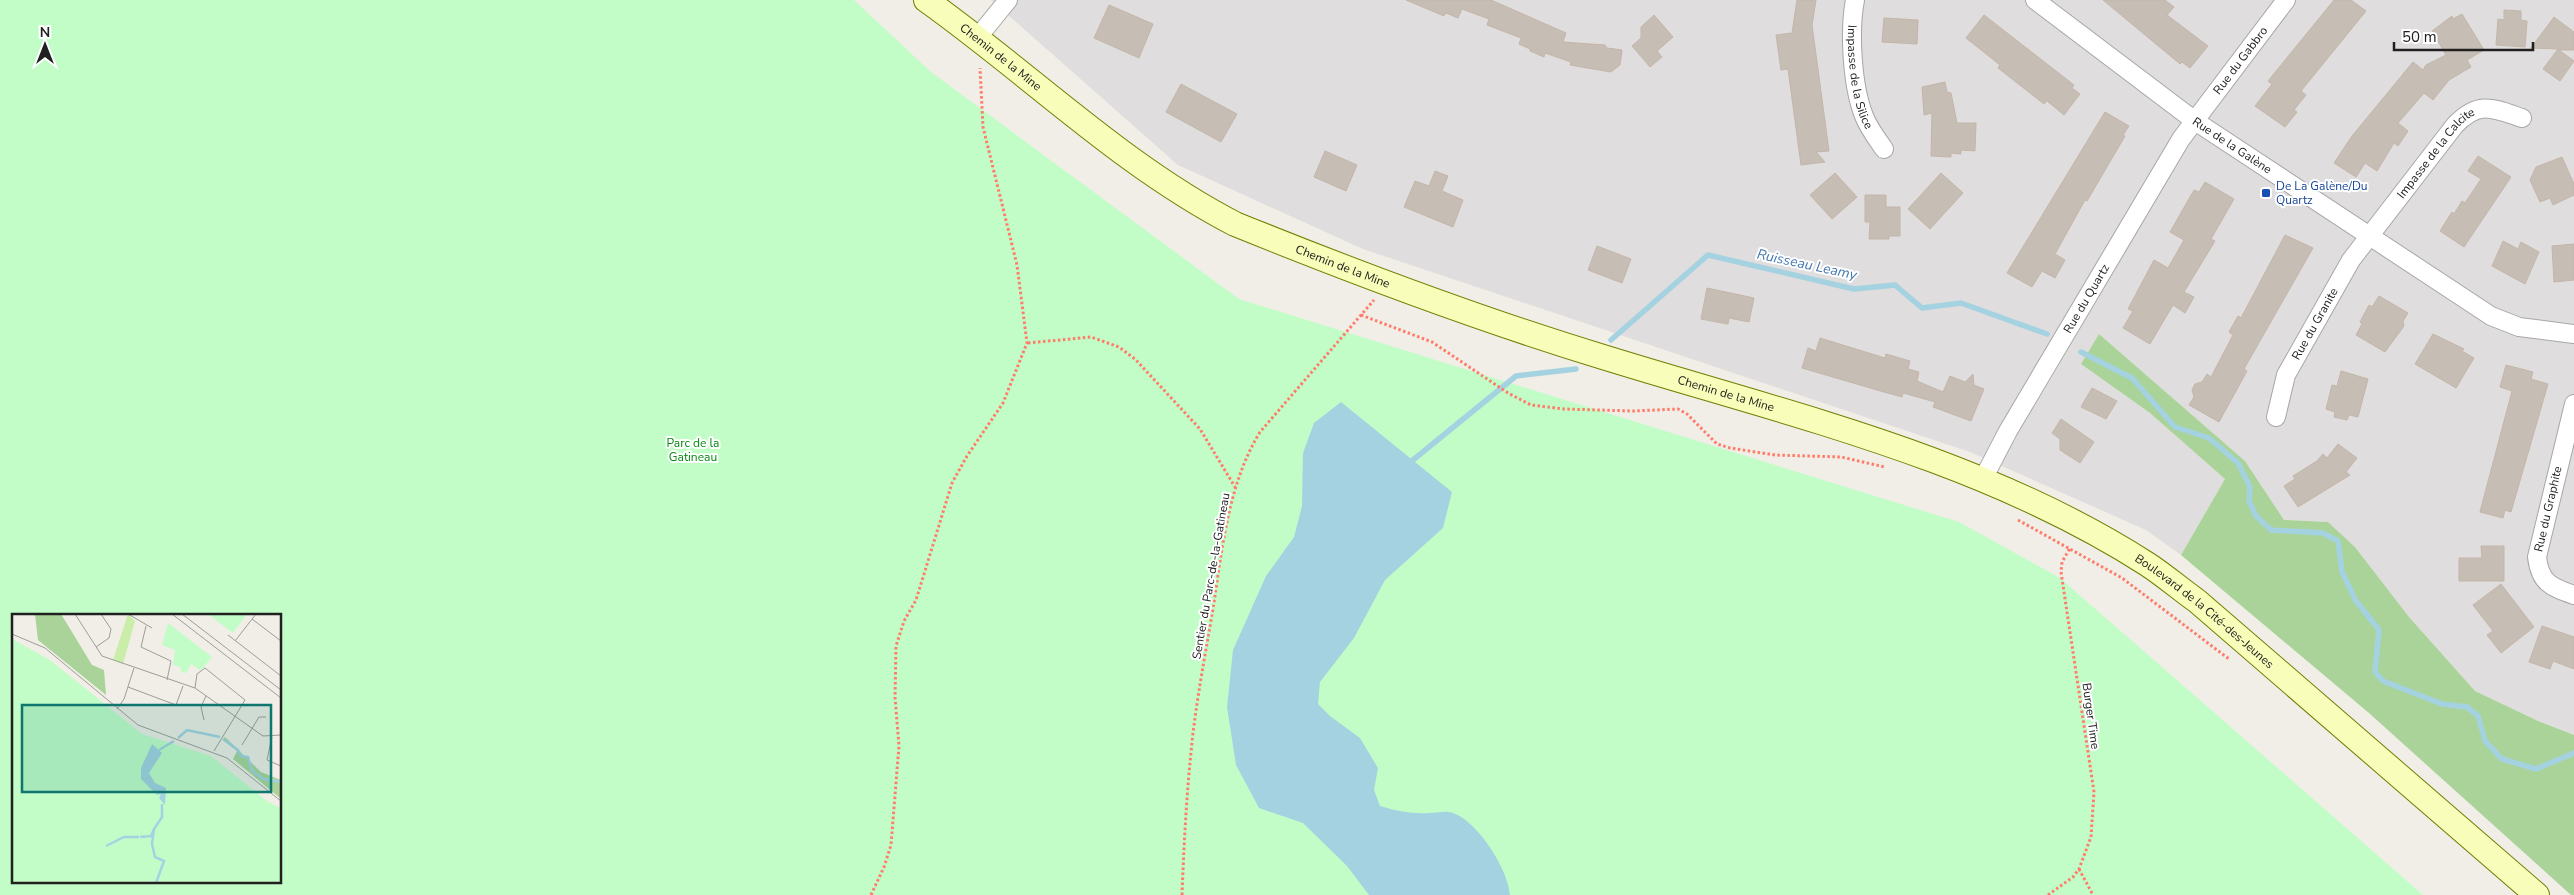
<svg xmlns="http://www.w3.org/2000/svg" width="2574" height="895" font-family="'Nunito Sans',sans-serif">
	<style>
		.residential { fill: #dfdddd }
		.forest { fill: #a9d399 }
		.park { fill: #c2fdc8; fill-rule: evenodd }
		.water { fill: #a5d2e1 }
		.lines { fill: none; stroke-linecap: round; stroke-linejoin: round }
		.stream { stroke: #a5d2e1; stroke-width: 5.5 }
		.building { fill: #c6beb5; stroke: #c4b5a8 }
		.street-casing { stroke: #a7a7a7; stroke-width: 20 }
		.secondary-casing { stroke: #6f7f00; stroke-width: 26 }
		.path { stroke: #ff7c6a; stroke-width: 3; stroke-dasharray: 2.5 2.5; stroke-linecap: butt }
		.street { stroke: #fff; stroke-width: 18 }
		.secondary { stroke: #f8fdb9; stroke-width: 24 }
		.transit-dot { fill: #1a4fb4; stroke: #fff; stroke-width: 2 }
		.labels { text-anchor: middle; stroke-width: 4; stroke-linejoin: round; paint-order: stroke }
		.street-label { font-size: 12px; fill: #202020; stroke: #fff }
		.transit-label { font-size: 12px; fill: #164399; stroke: #fff; text-anchor: start }
		.park-label { font-size: 12px; fill: #058813; stroke: #fff }
		.water-label { font-size: 14px; font-style: italic; fill: #4377af; stroke: #fff }
		.inset-river { fill: none; stroke: #a5d2e1; stroke-width: 2.5 }
		.inset-road { fill: none; stroke: #9d9c97; stroke-width: 1 }
		.view { fill: #0f766e; fill-opacity: 0.15; stroke: #0f766e; stroke-width: 2.5 }
		.inset-edge { fill: none; stroke: #202020; stroke-width: 2.5 }
	</style>
	<rect width="100%" height="100%" fill="#f1eee7"/>
	<path class="residential" d="M991 0H2574V735L2538 721 2475 691 2409 617 2355 547 2328 522 2284 520 2245 461 2099 334 2081 364 2150 413 2225 479 2181 555 2146 530 1970 452 1363 249 1178 165Z"/>
	<path class="forest" d="M2099 334 2245 461 2284 520 2328 522 2355 547 2409 617 2475 691 2538 721 2574 735V895H2571L2369 713 2181 555 2225 479 2150 413 2081 364Z"/>
	<path class="park" d="M0 0H854L931 72 1239 299 1959 522 2060 578 2423 895H0ZM14 615H280V881H14Z"/>
	<path class="water" d="M1341 402 1452 492 1443 528 1385 580 1354 638 1320 682 1318 704 1330 716 1360 738 1378 768 1374 790 1380 806C1397 811 1412 814 1429 813 1435 813 1443 811 1449 812 1475 816 1509 870 1510 895H1369L1347 866 1303 823 1259 808 1236 765 1227 707 1233 650 1266 576 1294 537 1302 506 1303 453 1314 423Z"/>
	<g class="lines">
		<path class="stream" d="M1611 340 1708 255 1854 289 1895 285 1922 308 1961 303 2047 334
			M2081 352 2132 378 2175 427 2209 438 2238 463 2250 487 2249 501 2256 516 2271 530 2323 533 2338 541 2342 572 2356 601 2379 630 2375 672 2383 681 2442 704 2467 707 2478 716 2485 741 2502 759 2536 769 2574 753
			M1413 460 1516 376 1576 369"/>
	</g>
	<path class="building" d="M1406 0H1491L1566 33 1563 42 1605 45 1607 48 1622 50 1620 65 1611 72 1570 65 1571 62 1545 53 1544 57 1530 51V49L1519 44 1521 38 1487 25 1489 19 1462 9 1458 18 1446 13 1444 16Z
		M1797 0H1816L1812 25 1829 151 1816 152 1825 162 1801 165 1788 69 1781 70 1776 35 1792 33Z
		M2103 0H2165L2174 7 2167 15 2208 46 2190 68 2182 62 2180 64Z
		M2334 0H2351L2366 11 2301 91 2306 95 2294 110 2297 112 2285 127 2255 106 2272 84 2268 81Z
		M1109 5 1153 24 1139 58 1094 38Z
		M2504 10 2521 11V20L2527 21 2525 47 2496 45 2498 19 2504 20Z
		M2462 14 2484 50 2467 60 2471 67 2449 80 2433 100 2424 93 2398 123 2408 131 2398 146 2394 143 2377 171 2365 163 2356 177 2334 163 2352 136 2413 62 2423 70 2426 65 2446 55 2432 31 2452 16 2453 19Z
		M1654 15 1673 37 1657 51 1662 57 1650 67 1632 46 1641 38V27Z
		M1984 15 2074 85 2072 88 2080 94 2064 115 2047 101 2044 104 1998 68 2000 65 1966 38Z
		M2554 17 2574 32V50H2559L2574 61 2560 81 2543 69 2558 49 2531 48Z
		M1884 18 1918 20 1917 44 1882 42Z
		M1945 82 1947 92 1951 93 1957 123H1976L1975 151 1961 150V154L1951 153V157L1931 156 1932 113 1924 115 1922 87Z
		M1181 84 1237 114 1221 142 1166 112Z
		M2105 112 2129 126 2123 135 2125 136 2087 201 2085 200 2055 254 2065 260 2055 278 2042 271 2032 287 2007 273Z
		M1325 151 1357 165 1346 191 1314 177Z
		M2478 156 2511 177 2464 247 2440 231 2452 212 2454 214 2462 201 2465 203 2481 179 2468 171Z
		M2562 157 2574 184V195L2553 205 2550 198 2540 202 2530 180 2536 167Z
		M1435 171 1448 176 1442 191 1463 200 1453 227 1404 207 1415 181 1429 186Z
		M1835 173 1857 197 1832 219 1810 195Z
		M1941 173 1963 193 1930 229 1908 209Z
		M2205 182 2234 199 2211 239 2215 241 2184 292 2194 297 2185 313 2173 305 2150 344 2123 328 2133 311 2128 309 2154 260 2168 268 2184 240 2170 232 2194 190 2199 192Z
		M1865 195H1886V207H1900V236H1889V239H1869L1870 222H1865Z
		M2285 235 2313 248 2244 369 2247 371 2219 422 2189 405 2194 397 2192 390 2195 384 2202 382 2207 374 2211 377 2233 335 2229 332 2238 316 2241 318Z
		M2503 241 2518 249 2521 242 2539 252 2525 284 2492 266Z
		M2574 244V280L2554 282 2552 246Z
		M1597 246 1631 259 1622 283 1588 270Z
		M1707 288 1754 298 1749 322 1729 318 1728 324 1701 319Z
		M2379 296 2408 313 2403 321 2404 326 2385 352 2356 335 2362 324 2360 322 2369 305 2372 307Z
		M2433 334 2464 349 2462 351 2474 358 2456 388 2415 364Z
		M1820 338 1885 358 1886 354 1910 361 1908 369 1919 372 1917 381 1943 392 1950 376 1965 382 1973 374 1974 385 1984 389 1971 421 1933 407 1935 402 1903 393 1902 397 1877 390 1802 368 1808 348 1816 351Z
		M2506 365 2533 372 2531 379 2548 384 2511 512 2505 510 2503 518 2480 512 2512 391 2500 387Z
		M2341 371 2368 379 2358 417 2349 415 2347 420 2334 417 2335 412 2326 409 2332 385 2337 386Z
		M2092 388 2117 401 2106 419 2081 407Z
		M2061 419 2094 442 2080 463 2060 450V439L2052 433Z
		M2338 444 2357 458 2346 472 2350 475 2298 507 2284 486 2295 479 2293 476 2317 461 2323 454 2327 458Z
		M2481 546H2504V581H2459V558H2482Z
		M2501 584 2534 627 2501 653 2487 635 2493 631 2473 605Z
		M2542 626 2574 637V669L2553 661 2550 669 2529 662Z"/>
	<g class="lines">
		<g class="street-casing">
			<g id="street">
				<path id="s1" d="M1855 0C1849 31 1852 86 1864 116 1868 127 1877 139 1884 149"/>
				<path id="s2" d="M2035 0 2195 121 2491 316 2519 327 2574 334"/>
				<path d="M978 37 1008 0"/>
				<path d="M2574 404 2537 557C2540 583 2551 587 2574 595"/>
				<path id="s3" d="M2276 417 2286 375 2351 260 2455 125C2479 100 2493 108 2522 118"/>
				<path id="s4" d="M1983 479 2008 431 2181 139 2286 0"/>
			</g>
		</g>
		<g class="secondary-casing">
			<g id="secondary">
				<path id="s5" d="M926 0C1030 74 1121 165 1235 224 1356 273 1478 319 1603 357 1787 414 1982 458 2147 564 2164 575 2180 589 2197 601L2537 895"/>
			</g>
		</g>
		<path class="path" d="M1361 315 1432 342 1508 393 1531 405 1564 409 1633 411 1678 409 1687 414 1717 444 1730 448 1775 455 1841 457 1885 467
			M1028 343 1091 337 1119 347 1135 359 1200 429 1235 487
			M2018 520 2122 578 2229 659
			M2079 869 2093 895
			M871 895 884 867 891 845 899 746 895 697 896 646 904 621 916 600 952 483 967 456 1003 403 1027 343 1017 265 983 127 980 68
			M1182 895C1184 841 1187 787 1193 733 1198 692 1206 650 1213 609 1222 550 1228 484 1260 432L1374 300
			M2048 895 2073 877 2079 869 2091 837 2094 792 2061 572 2062 562 2070 548"/>
		<use href="#street" class="street"/>
		<use href="#secondary" class="secondary"/>
	</g>
	<rect class="transit-dot" x="2261" y="188" width="10" height="10" rx="2.5"/>
	<g class="labels">
		<g class="street-label">
			<text dy="4" stroke="none"><textPath href="#s5" startOffset="94">Chemin de la Mine</textPath></text>
			<text dy="4" stroke="none"><textPath href="#s4" startOffset="492">Rue du Gabbro</textPath></text>
			<text dy="4" stroke="none"><textPath href="#s1" startOffset="78">Impasse de la Silice</textPath></text>
			<text dy="4" stroke="none"><textPath href="#s2" startOffset="245">Rue de la Galène</textPath></text>
			<text dy="4" stroke="none"><textPath href="#s3" startOffset="312">Impasse de la Calcite</textPath></text>
			<text dy="4" stroke="none"><textPath href="#s5" startOffset="498">Chemin de la Mine</textPath></text>
			<text dy="4" stroke="none"><textPath href="#s4" startOffset="208">Rue du Quartz</textPath></text>
			<text dy="4" stroke="none"><textPath href="#s3" startOffset="102">Rue du Granite</textPath></text>
			<text dy="4" stroke="none"><textPath href="#s5" startOffset="902">Chemin de la Mine</textPath></text>
			<text transform="translate(2548 509) rotate(-77)" y="4">Rue du Graphite</text>
			<text transform="translate(1211 576) rotate(-80)" y="4">Sentier du Parc-de-la-Gatineau</text>
			<text dy="4" stroke="none"><textPath href="#s5" startOffset="1432">Boulevard de la Cité-des-Jeunes</textPath></text>
			<text transform="translate(2091 716) rotate(82)" y="4">Burger Time</text>
		</g>
		<g class="transit-label">
			<text x="2276" y="190">De La Galène/Du<tspan x="2276" dy="14">Quartz</tspan></text>
		</g>
		<g class="park-label">
			<text x="693" y="447">Parc de la<tspan x="693" dy="14">Gatineau</tspan></text>
		</g>
		<g class="water-label">
			<text transform="translate(1807 264) rotate(12)" y="5">Ruisseau Leamy</text>
		</g>
	</g>
	<g transform="translate(12 614)">
		<rect width="269" height="269" fill="#f1eee7"/>
		<path d="M116 0 123 7 111 50 101 46Z" fill="#caeeaa"/>
		<path d="M23 0H49L80 51 92 56 94 81 26 26ZM213 123 249 158 269 166 268 184 221 145 225 137 211 126Z" fill="#a9d399"/>
		<path d="M196 0H235L221 19ZM156 9 200 43 191 54 188 56 179 50 174 59 169 58V53L161 51 163 36 150 31ZM0 25 38 46 130 120 199 142 255 187 269 194V269H0Z" fill="#c2fdc8"/>
		<path d="M140 130 150 139 137 159 143 169 154 174 153 191 147 184 149 180 145 181 129 165V154Z" fill="#a5d2e1"/>
		<path class="inset-river" d="M166 124 175 116 208 123M211 125 226 136 229 142 236 143 240 157 252 165 269 168M147 136 162 127M128 223 139 222 142 215M94 232 112 223H127M144 269 152 247 143 243 140 230 142 215 150 203V190"/>
		<path class="inset-road" d="M63 0 90 42 183 74 251 122 269 121M116 0 140 14M160 0 269 84M170 0 269 76M240 5 269 27M134 12 129 33 159 47 155 66M0 20 33 34 126 111 215 144 269 187M216 21 269 62M223 27 244 0M84 33 97 24 99 15 89 0M116 73 164 91 171 72M183 74 185 60 193 54 233 86 202 137M105 95 112 85 122 54M192 106 189 93 194 82M260 123 255 146 269 152M230 131 247 103H254"/>
		<path class="view" d="M10 91H259V178H10Z"/>
		<rect width="269" height="269" class="inset-edge"/>
	</g>
	<g transform="translate(45 45)" stroke="#ffffff" stroke-width="4" paint-order="stroke">
	<path d="M0-4L9 19L0 12L-9 19Z" fill="#202020"/>
	<text y="-8" font-size="14" font-weight="bold" text-anchor="middle" fill="#202020">N</text>
	</g>
	<path d="M2394 42v8h139v-8" fill="none" stroke="#202020" stroke-width="2.5"/>
	<text x="2402" y="42" font-size="15" fill="#202020" stroke="#ffffff" stroke-width="4" paint-order="stroke">50 m</text>
</svg>
